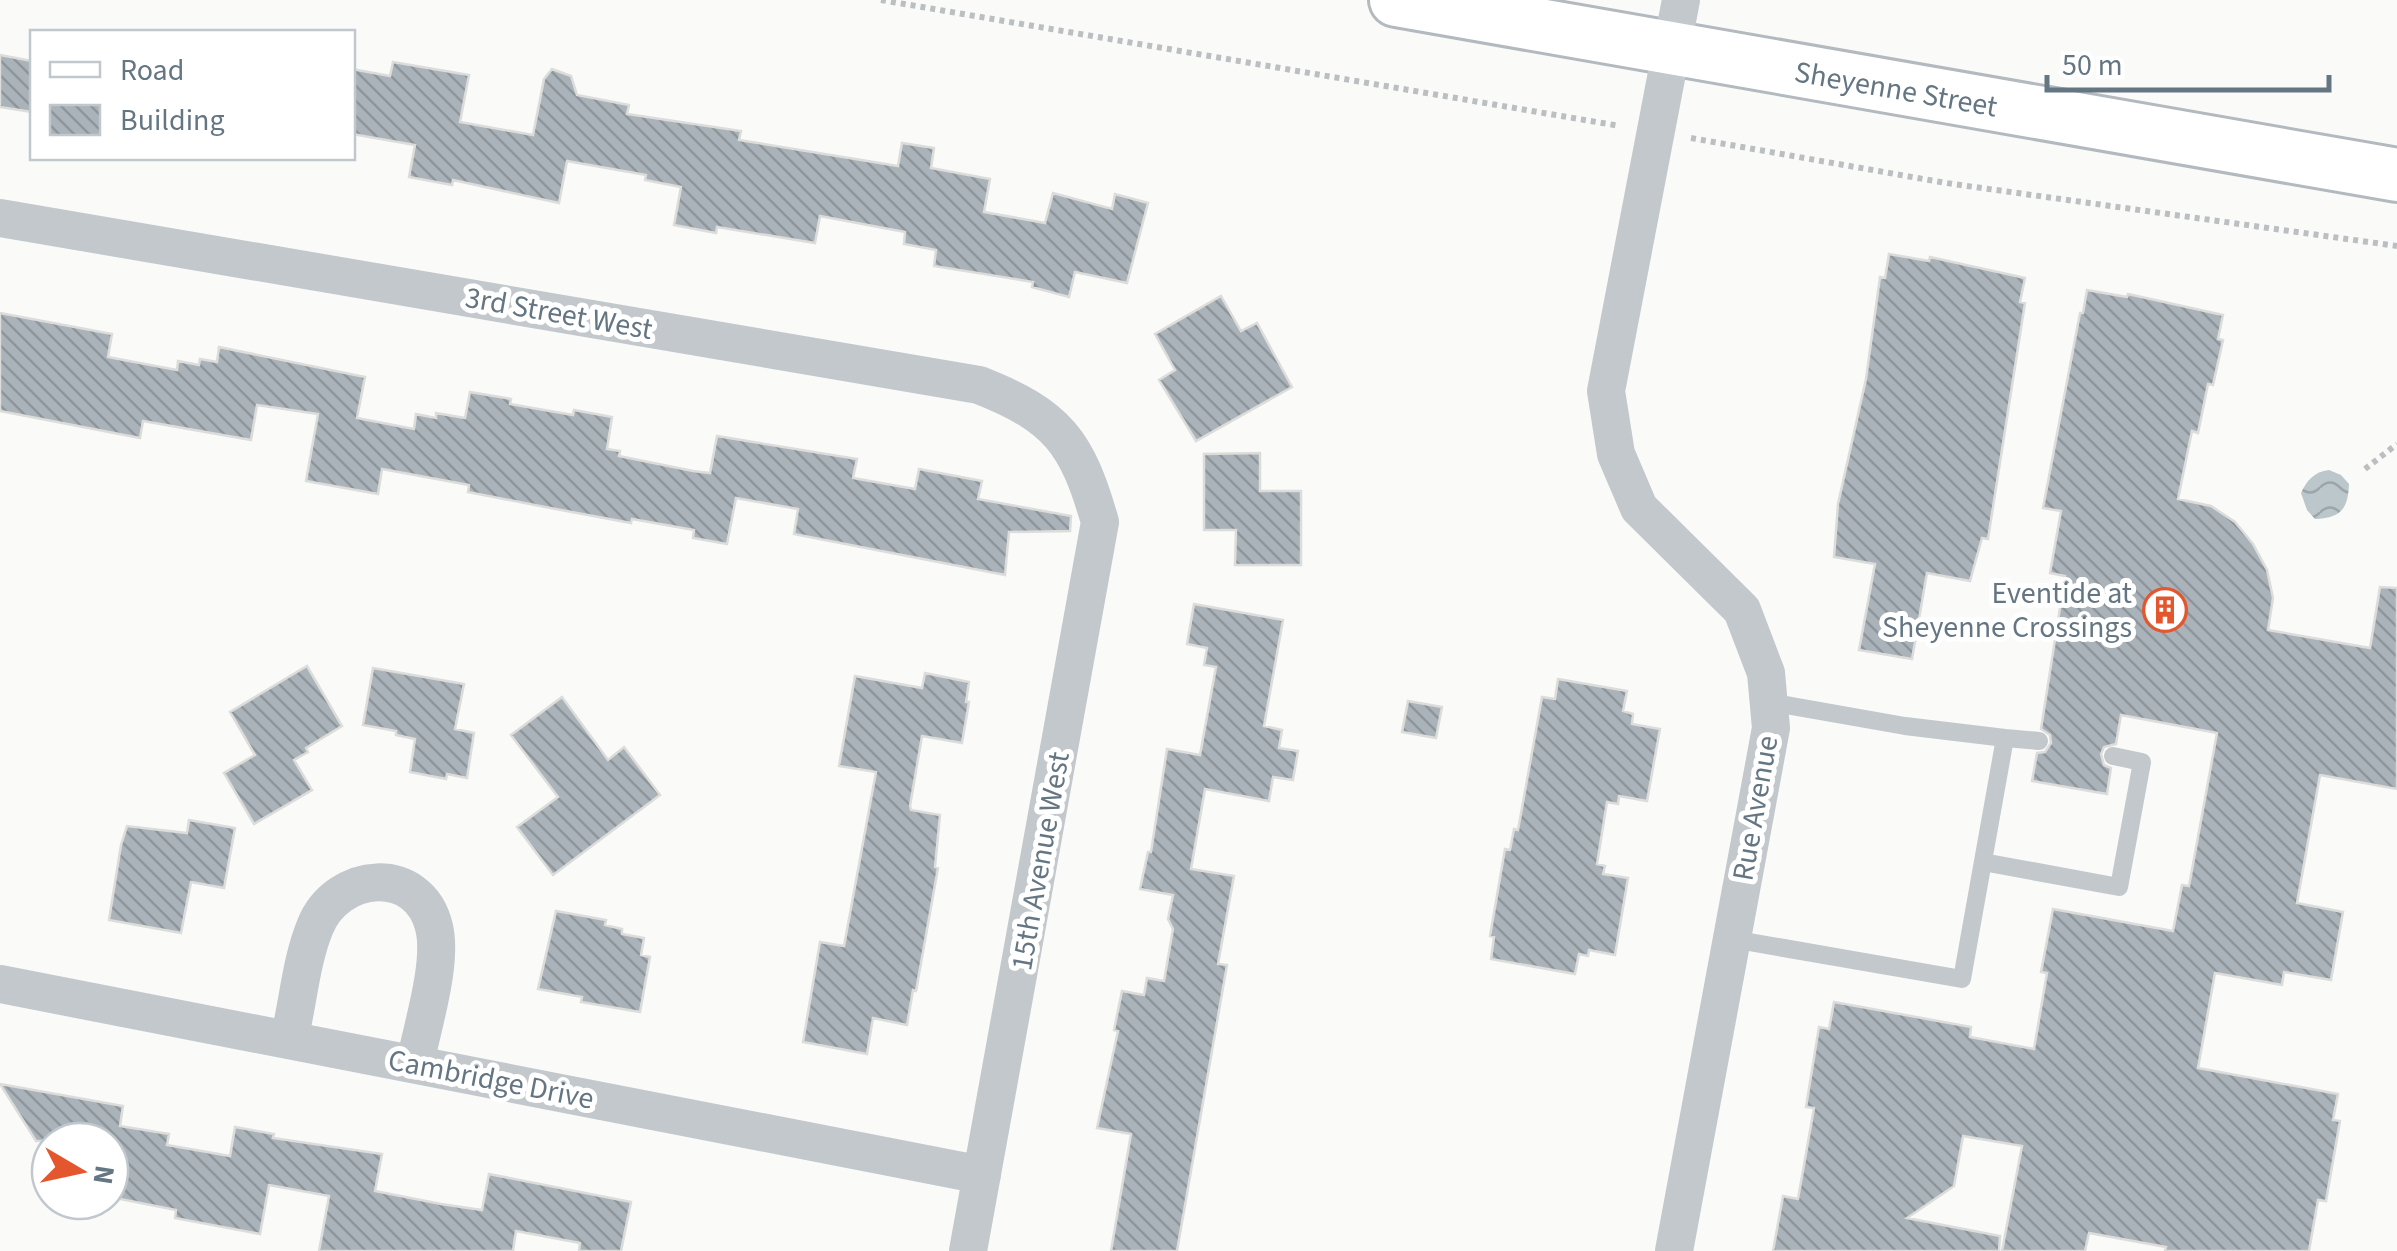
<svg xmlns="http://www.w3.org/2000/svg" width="2397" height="1251" font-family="'Source Sans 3',sans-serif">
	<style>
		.water { fill: url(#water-waves) }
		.building { fill: url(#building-back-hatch); stroke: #dcdcda; stroke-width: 2.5 }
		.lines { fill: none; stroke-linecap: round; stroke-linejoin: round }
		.secondary-casing { stroke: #b3babf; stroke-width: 58 }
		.path { stroke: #bbbfc2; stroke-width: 6; stroke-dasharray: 5 5; stroke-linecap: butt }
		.service { stroke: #c3c8cc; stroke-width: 18 }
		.minor { stroke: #c3c8cc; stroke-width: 38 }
		.secondary { stroke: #fff; stroke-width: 52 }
		.labels { text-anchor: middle; stroke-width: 10; stroke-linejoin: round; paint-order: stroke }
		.street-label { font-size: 30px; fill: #657683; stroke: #fff }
		.poi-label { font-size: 30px; fill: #657683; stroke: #fff; text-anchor: end }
	</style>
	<defs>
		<pattern id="water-waves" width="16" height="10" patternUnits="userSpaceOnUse" patternTransform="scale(2.5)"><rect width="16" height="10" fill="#bbc7cb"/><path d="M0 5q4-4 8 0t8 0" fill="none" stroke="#9ca6aa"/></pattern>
		<pattern id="building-back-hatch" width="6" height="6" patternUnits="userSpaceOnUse" patternTransform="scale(2.5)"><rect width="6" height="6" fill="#aab3b9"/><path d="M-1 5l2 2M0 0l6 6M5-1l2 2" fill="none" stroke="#8e969c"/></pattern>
	</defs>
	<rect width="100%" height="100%" fill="#fafaf8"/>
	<path class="water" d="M2329 470 2341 475 2349 484C2348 509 2341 518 2315 519L2307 510 2301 493C2307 480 2314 472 2329 470Z"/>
	<path class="building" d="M0 55 32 61V112L0 107Z
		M393 62 469 75 460 122 533 135 544 79 552 69 571 76 577 95 629 105 627 114 741 131 739 140 898 166 902 143 934 148 931 168 990 179 984 212 1045 223 1053 193 1112 209 1115 194 1148 203 1127 283 1075 272 1069 297 1032 287 1033 282 934 266 936 250 904 244 905 232 820 216 815 243 717 227 716 233 674 225 681 187 645 180 646 175 567 161 559 203 453 180 452 185 409 177 415 145 352 134V69L390 76Z
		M1889 254 1929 261 1930 257 2025 278 2020 302 2025 303 1988 539 1982 538 1970 581 1927 573 1912 659 1859 650 1875 564 1834 557 1838 504 1866 379 1880 277 1885 278Z
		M2087 290 2127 297 2128 294 2223 315 2218 339 2223 340 2213 385 2208 384 2198 433 2192 431 2178 499 2211 506 2235 522 2253 544 2267 570 2273 598 2268 630 2370 648 2380 587 2397 588V789L2320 775 2297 903 2343 912 2331 980 2284 972 2282 985 2215 973 2198 1068 2338 1094 2333 1120 2340 1121 2326 1201 2318 1200 2309 1251H2165L2166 1247 2089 1233 2085 1251H2002L2022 1146 1963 1136 1954 1186 1907 1218 2000 1236 1999 1251H1773L1783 1196 1798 1199 1814 1108 1806 1107 1819 1027 1829 1029 1834 1002 1971 1027 1970 1037 2034 1049 2047 973 2041 972 2053 909 2173 931 2182 885 2189 886 2217 733 2121 715 2116 744 2104 747 2101 754 2104 765 2111 768 2107 794 2032 781 2037 753 2045 752 2051 743 2050 735 2041 729 2065 576 2050 573 2061 511 2043 508 2080 313H2083Z
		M1221 296 1241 331 1257 323 1292 387 1196 441 1159 380 1175 370 1155 334Z
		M0 313 112 334 108 357 177 370 178 361 199 365 200 359 217 362 219 347 365 377 357 418 414 429 416 414 436 418V413L465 418 470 392 511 399 510 404 573 415 574 410 612 417 607 449 620 451 619 456 693 471 710 473 717 436 857 459 853 478 915 489 919 469 982 481 978 499 1071 516 1070 531 1009 532 1005 575 794 534 798 509 736 498 727 544 693 538 694 530 632 519 631 523 545 507 468 492 469 485 382 469 378 494 306 481 318 414 257 405 251 440 143 421 140 438 0 411Z
		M1260 453V491H1301V565H1235L1236 530H1204V454Z
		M1194 604 1283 620 1264 726 1282 730 1279 748 1298 751 1293 780 1273 777 1269 801 1205 789 1191 869 1234 876 1218 964 1227 965 1177 1251H1111L1131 1134 1097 1128 1118 1031 1114 1030 1122 991 1144 995 1147 978 1164 981 1173 929 1168 919 1173 895 1140 889 1148 852H1151L1167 749 1200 755 1216 667 1204 665 1207 648 1187 644Z
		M307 666 342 726 306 748 308 752 294 760 312 790 254 824 224 773 255 755 230 712Z
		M373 668 464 684 455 729 474 733 467 778 447 774 446 779 410 772 415 739 396 735V731L363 725Z
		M925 673 969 682 966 702H969L962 743 922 736 910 806 911 810 940 815 935 867 938 868 916 991 913 990 907 1025 873 1018 867 1054 803 1042 820 942 844 946 876 772 839 766 855 676 922 688Z
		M1558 679 1627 691 1623 711 1633 714 1632 724 1660 729 1647 801 1619 796 1618 804 1607 802 1597 864 1605 866 1603 874 1628 878 1615 955 1589 950 1588 956 1579 954 1575 974 1491 959 1494 937 1490 936 1505 849 1510 850 1514 829 1518 830 1542 697 1555 699Z
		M562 697 608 760 624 747 660 795 553 875 517 827 558 797 511 735Z
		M1408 701 1442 707 1436 738 1402 732Z
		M189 820 235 828 224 888 191 882 181 933 109 920 121 845 127 826 187 833Z
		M556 911 606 920 605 925 622 929V934L644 938 641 955 650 957 640 1012 581 1002 582 997 538 989Z
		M0 1084 123 1106 120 1126 169 1134 167 1145 230 1156 235 1127 274 1134 273 1138 382 1154 375 1191 441 1204 482 1210 489 1174 631 1202 621 1251H579L580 1243 516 1231 513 1251H319L329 1196 269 1185 260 1234 175 1218 176 1210 110 1197V1141H36Z"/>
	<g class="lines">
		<g class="secondary-casing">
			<path id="secondary" d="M1396 0 2397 175"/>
		</g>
		<path class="path" d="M881 0 1620 126
			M1691 138 1946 183 2397 246
			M2365 469 2397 444"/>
		<path class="service" d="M2005 738 2039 741
			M1983 862 2119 887 2142 762 2113 756
			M1732 939 1962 979 2005 738 1905 726 1769 702"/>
		<path class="minor" d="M0 218 979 385C1058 416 1077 442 1100 522L968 1251
			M0 984 982 1175
			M289 1040C298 1003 301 961 315 927 337 871 419 864 434 927 443 963 422 1027 415 1064
			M1674 1251 1771 728 1766 673 1742 610 1639 508 1616 454 1606 391 1681 0"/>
		<use href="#secondary" class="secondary"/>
	</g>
	<defs>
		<g id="building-ring" transform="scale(2.25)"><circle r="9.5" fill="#fff" stroke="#e4572e" stroke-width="1.5"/><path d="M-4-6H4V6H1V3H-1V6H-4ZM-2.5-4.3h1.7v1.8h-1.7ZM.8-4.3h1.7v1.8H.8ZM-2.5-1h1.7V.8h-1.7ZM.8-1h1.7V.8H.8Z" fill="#e4572e"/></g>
	</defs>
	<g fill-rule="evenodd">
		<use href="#building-ring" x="2165" y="610"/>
	</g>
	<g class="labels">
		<g class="street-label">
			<text transform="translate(1896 89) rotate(10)" y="10">Sheyenne Street</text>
			<text transform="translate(559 313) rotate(10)" y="10">3rd Street West</text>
			<text transform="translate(1755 808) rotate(-80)" y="10">Rue Avenue</text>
			<text transform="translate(1040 861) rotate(-80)" y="10">15th Avenue West</text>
			<text transform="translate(491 1079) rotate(11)" y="10">Cambridge Drive</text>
		</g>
		<g class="poi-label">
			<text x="2132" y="603">Eventide at<tspan x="2132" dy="34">Sheyenne Crossings</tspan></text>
		</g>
	</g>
	<rect x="30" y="30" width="325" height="130" fill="#ffffff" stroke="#c1c8cd" stroke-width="2.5"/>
	<rect x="50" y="62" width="50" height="15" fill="#ffffff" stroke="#c1c8cd" stroke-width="2.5"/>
	<text x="120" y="80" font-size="30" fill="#657683">Road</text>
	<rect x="50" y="105" width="50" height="30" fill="url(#building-back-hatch)" stroke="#c1c8cd" stroke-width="2.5"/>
	<text x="120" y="130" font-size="30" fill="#657683">Building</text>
	<g transform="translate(80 1171) rotate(99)"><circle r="48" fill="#ffffff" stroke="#c1c8cd" stroke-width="2.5"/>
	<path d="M0-8L18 38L0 25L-18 38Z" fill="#e4572e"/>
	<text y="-15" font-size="28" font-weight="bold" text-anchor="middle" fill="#657683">N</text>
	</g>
	<path d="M2047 75v15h282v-15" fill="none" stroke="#657683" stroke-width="5"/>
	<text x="2062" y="75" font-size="30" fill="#657683" stroke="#ffffff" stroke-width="8" paint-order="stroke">50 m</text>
</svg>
